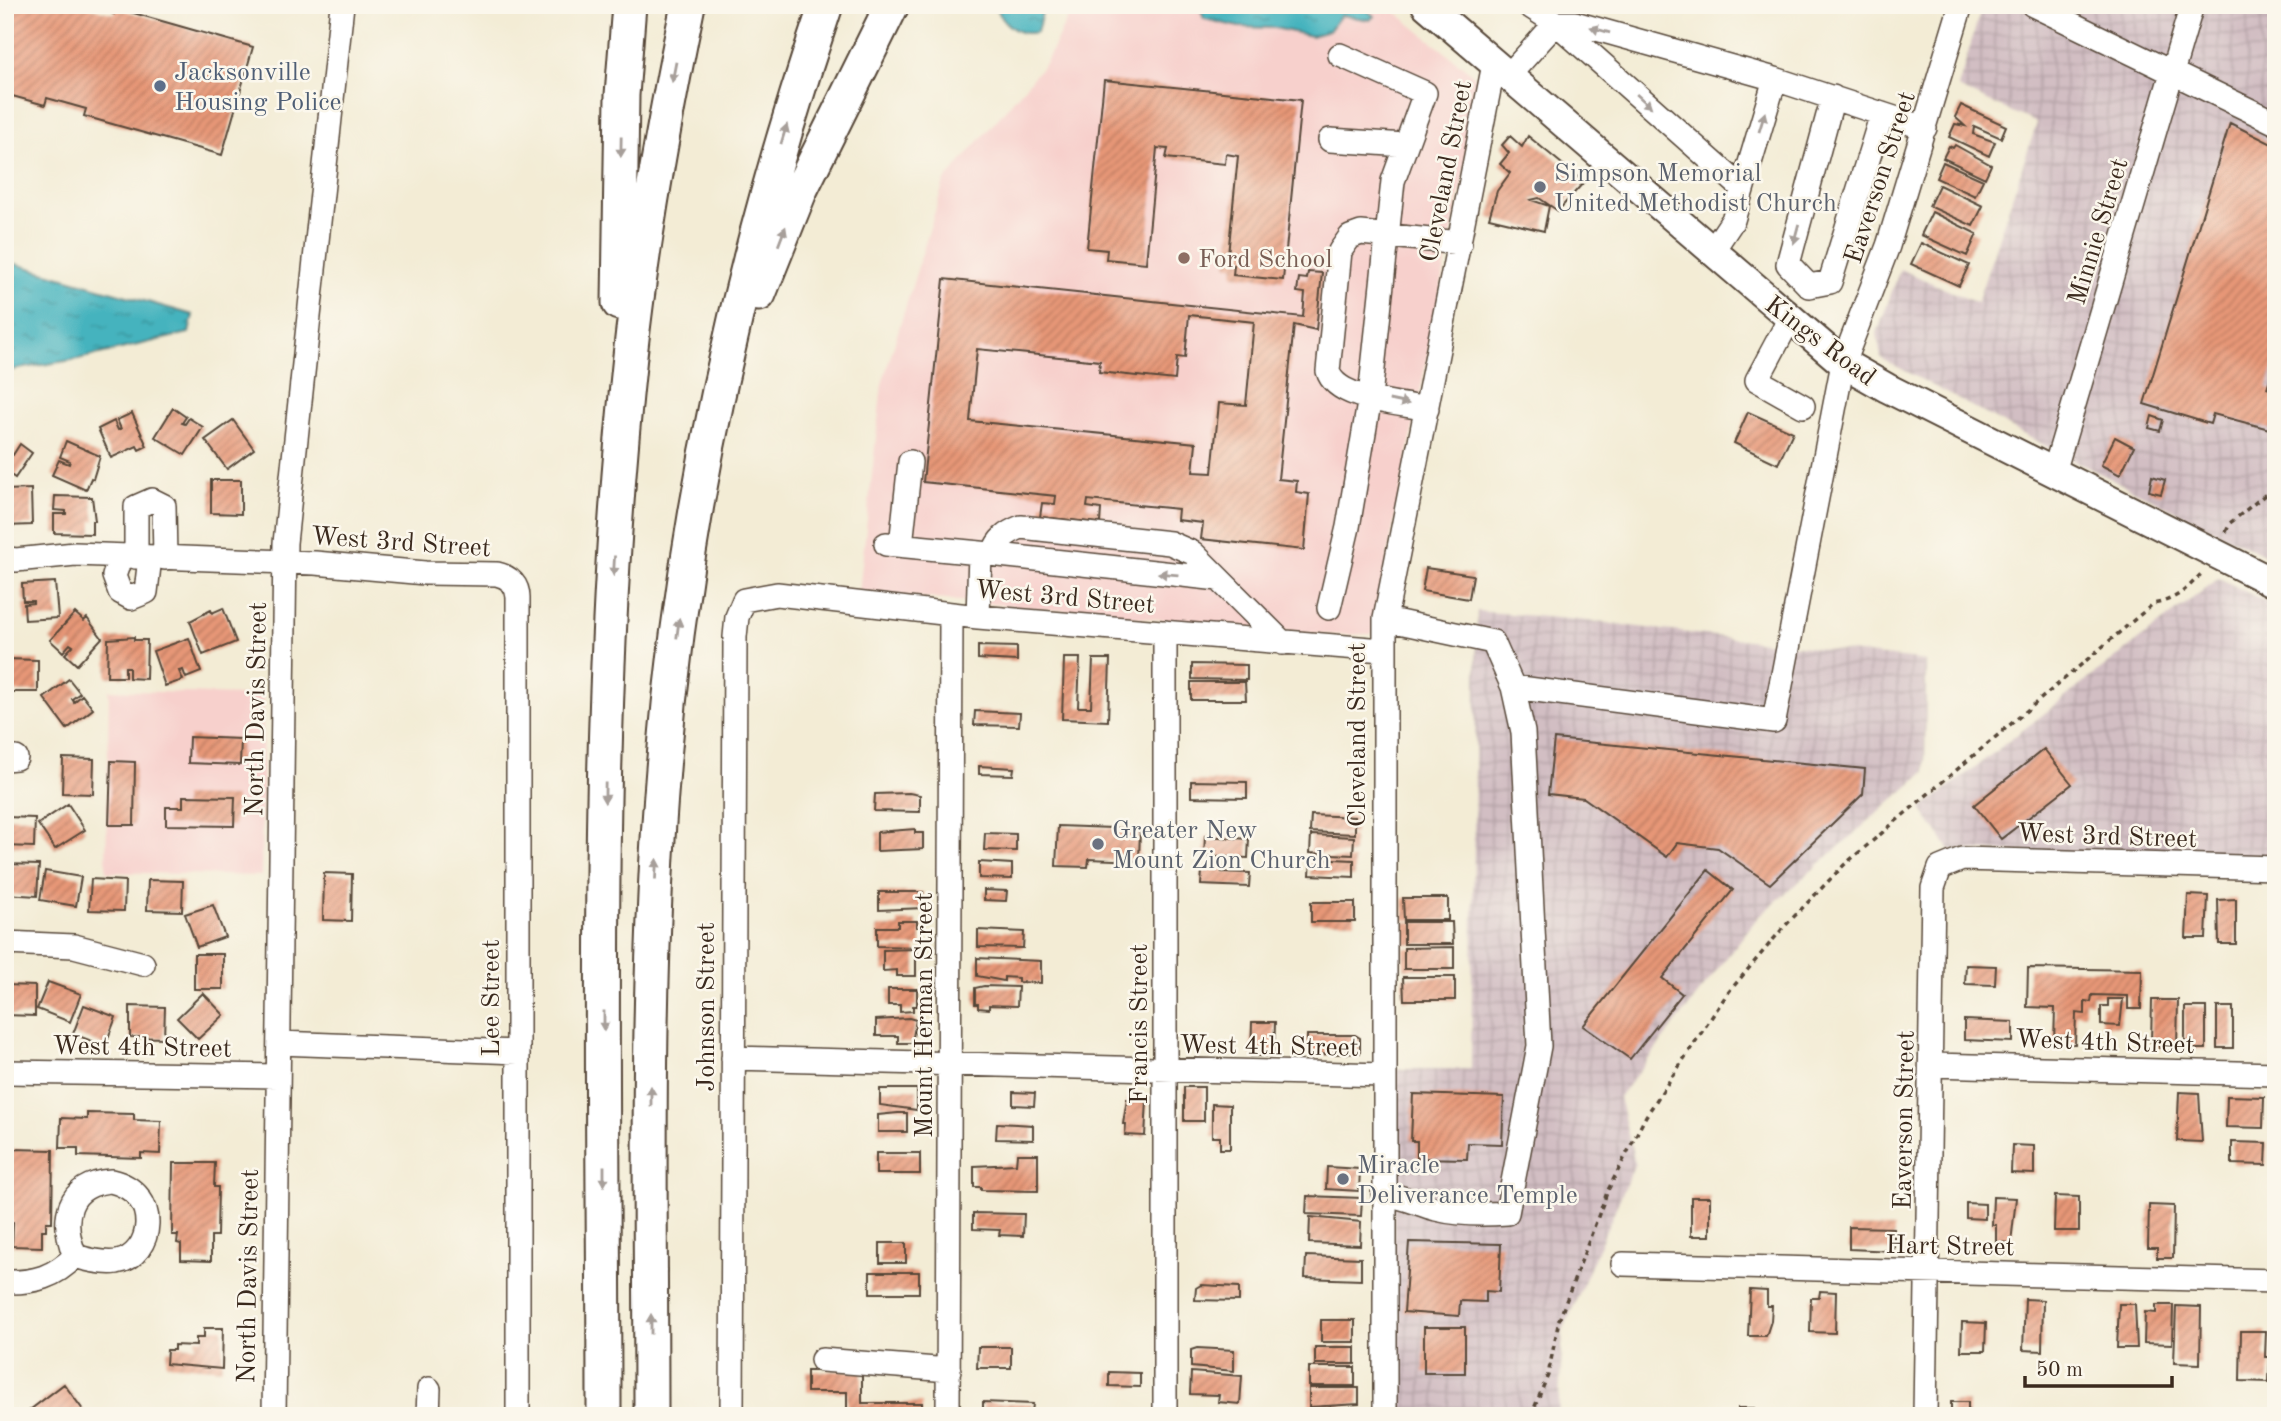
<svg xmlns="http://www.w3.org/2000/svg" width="2281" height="1421" font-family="'Old Standard TT',serif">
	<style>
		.built { fill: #f7d0cc }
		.industrial { fill: url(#industrial-grid) }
		.water { fill: url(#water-ripples); stroke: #406e6e; stroke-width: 2 }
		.building { fill: url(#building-hatch); fill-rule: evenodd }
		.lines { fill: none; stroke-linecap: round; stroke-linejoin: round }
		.minor-casing { stroke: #574739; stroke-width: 26 }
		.major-casing { stroke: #574739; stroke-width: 32 }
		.highway-casing { stroke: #574739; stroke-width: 37 }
		.path { stroke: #574739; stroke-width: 3.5; stroke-dasharray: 5 5; stroke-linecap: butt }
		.minor { stroke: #fff; stroke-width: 23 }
		.major { stroke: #fff; stroke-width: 28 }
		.highway { stroke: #fff; stroke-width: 33 }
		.oneway { fill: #a79f9a }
		.service-dot { fill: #5c6f8a; stroke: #fbf7ec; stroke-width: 2.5 }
		.worship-dot { fill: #6b7280; stroke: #fbf7ec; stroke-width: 2.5 }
		.education-dot { fill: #8d6e63; stroke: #fbf7ec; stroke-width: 2.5 }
		.labels { text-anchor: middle; stroke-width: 5; stroke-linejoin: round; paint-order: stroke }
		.service-label { font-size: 26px; fill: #4e5e75; stroke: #fbf7ec; text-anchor: start }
		.street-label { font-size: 26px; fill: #3b2a1e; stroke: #fbf7ec }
		.worship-label { font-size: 26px; fill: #5b616d; stroke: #fbf7ec; text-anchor: start }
		.education-label { font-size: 26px; fill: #785e54; stroke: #fbf7ec; text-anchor: start }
	</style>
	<defs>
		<pattern id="industrial-grid" width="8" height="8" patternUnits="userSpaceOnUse" patternTransform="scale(1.75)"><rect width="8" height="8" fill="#d2bec3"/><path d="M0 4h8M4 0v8" fill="none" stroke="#b5a3a7"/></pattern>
		<pattern id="water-ripples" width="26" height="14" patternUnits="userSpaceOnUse" patternTransform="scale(1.75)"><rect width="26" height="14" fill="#44b3be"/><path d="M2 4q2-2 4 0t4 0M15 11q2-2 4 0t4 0" fill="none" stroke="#3a929a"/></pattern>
		<pattern id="building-hatch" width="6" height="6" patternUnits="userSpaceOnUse" patternTransform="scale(1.75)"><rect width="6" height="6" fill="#e79777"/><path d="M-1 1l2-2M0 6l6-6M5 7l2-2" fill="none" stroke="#bc7b61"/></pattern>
	</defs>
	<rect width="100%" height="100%" fill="#fbf7ec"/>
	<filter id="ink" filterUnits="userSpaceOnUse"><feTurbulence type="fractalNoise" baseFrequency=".0143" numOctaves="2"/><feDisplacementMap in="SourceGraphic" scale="14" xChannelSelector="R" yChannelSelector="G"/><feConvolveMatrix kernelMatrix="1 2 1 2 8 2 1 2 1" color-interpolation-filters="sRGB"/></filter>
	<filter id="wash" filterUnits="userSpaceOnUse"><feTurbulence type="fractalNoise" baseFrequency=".00686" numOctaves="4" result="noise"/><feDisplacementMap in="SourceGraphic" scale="28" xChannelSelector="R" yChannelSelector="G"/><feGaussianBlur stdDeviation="1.57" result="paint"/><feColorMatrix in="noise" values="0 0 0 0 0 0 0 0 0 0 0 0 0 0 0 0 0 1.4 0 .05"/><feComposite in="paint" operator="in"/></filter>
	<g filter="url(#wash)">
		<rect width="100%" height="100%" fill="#f3ecd5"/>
		<path class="built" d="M1074 5H1387L1482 82 1372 634 1334 635 859 592 882 384 944 182 1046 62Z
			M109 690 263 696 261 876 106 872Z"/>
		<path class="industrial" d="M1982 5H2075L2082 9 2084 5H2276V561L2051 449 1881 358 1877 333 1900 269 1977 303 2037 123 1958 88Z
			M2219 578 2276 607V860L1950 850 1921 809Z
			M1477 611 1579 620 1926 661 1925 772 1758 917 1619 1097 1635 1163 1563 1331 1558 1416H1393L1394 1069H1471Z"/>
		<path class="water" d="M994 5H1044L1037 32C1017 37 1003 23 994 5Z
			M1199 5H1361L1374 16 1370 20 1341 15 1329 31 1311 36 1275 28 1239 27 1204 19Z
			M5 261 193 315 189 333 78 359 5 371Z"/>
		<g id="blocks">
			<path class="building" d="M5 5H84L114 14 116 8 253 47 222 155 84 116 86 109 47 98 45 105 5 94Z
				M1104 80 1301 100 1283 280 1233 275 1234 265H1227L1238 156 1226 154 1225 164 1166 158 1168 149 1157 148 1146 263 1106 259 1107 250 1087 248Z
				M1961 105 2006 126 2001 138 1974 126 1973 134 1995 142 1989 156 1949 137 1955 124 1965 126 1955 117Z
				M2230 123 2276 146V360L2267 388 2276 391 2273 430 2213 414 2210 424 2144 404Z
				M1510 136 1522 147 1528 136 1584 182 1558 211 1539 198 1531 200 1549 206 1544 231 1489 218 1497 191 1510 173 1500 164 1509 153 1502 145Z
				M1955 145 1991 165 1985 178 1943 158 1949 146 1953 148Z
				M1943 162 1983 180 1975 196 1936 178Z
				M1939 185 1983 206 1973 226 1929 206Z
				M1932 212 1977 234 1967 256 1921 235Z
				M1921 243 1969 265 1959 286 1911 264Z
				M1308 272 1322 273 1316 330 1294 325 1278 479 1297 481 1296 492 1309 494 1304 550 1201 539 1203 523 1177 520 1178 509 1088 500 1087 507 1101 509 1100 523 1040 517 1042 503 1055 504 1056 496 923 482 944 279 1303 317 1305 293 1297 292 1299 278 1307 279ZM1189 315 1254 322 1246 405 1219 403 1212 473 1193 472 1196 443 970 421 977 349 1100 361 1099 372 1175 380 1177 357 1185 358Z
				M173 408 186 417 182 423 185 424 189 418 203 427 185 455 155 437Z
				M1748 412 1793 432 1778 464 1734 443Z
				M132 413 147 446 139 450 137 446 111 458 98 429 114 421 118 430 121 429 117 420Z
				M2152 416 2163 420 2160 431 2149 428Z
				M233 420 254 449 227 469 205 440Z
				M2115 437 2134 447 2120 475 2101 465Z
				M66 441 100 456 93 479 91 478 86 490 52 475 59 460 69 464 70 461 60 457Z
				M20 444 32 453 15 478 5 471V450L13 455Z
				M2152 476 2165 480 2161 494 2149 491Z
				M211 480H241V514L211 513Z
				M31 489 32 525 5 526V490Z
				M55 496 92 497 95 521H92V534L54 533V514H66V511L54 510Z
				M1426 568 1473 575 1469 599 1422 591Z
				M55 582 58 618 25 620 24 604 33 603V601H23L22 584Z
				M223 608 236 642 203 655 190 621 211 610 212 613Z
				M75 613 84 621 87 618 102 638 77 665 65 654 73 646 70 644 63 652 50 640Z
				M134 637V640H147L146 679 129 678V667H125V677H107L108 639Z
				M189 638 201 672 186 678 183 670 179 671 183 680 165 686 153 651Z
				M978 646 1017 647V661L978 659Z
				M1064 658H1080L1078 707H1091L1093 659H1110L1108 721 1062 719Z
				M5 659 38 660V692H5Z
				M1192 664 1247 665V680L1192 679Z
				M69 679 80 693 72 699 74 702 82 695 93 709 67 729 44 698Z
				M1191 682H1245L1246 700H1191Z
				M975 711 1020 713 1019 726 974 725Z
				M189 737 241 739 240 765 188 763Z
				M1554 739 1865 769 1863 794 1770 884 1718 848 1677 843 1667 857 1584 798 1548 794Z
				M2044 749 2072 784 2001 839 1974 805Z
				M63 758 94 759 93 794 62 793Z
				M111 761 135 762 134 825H109Z
				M979 766 1014 768 1013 775 979 774Z
				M1191 781 1247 782V798L1191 797Z
				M909 793 920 795V812L874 811 875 794Z
				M183 796 235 797 234 826 166 825V807H183Z
				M68 804 85 830 55 849 38 824Z
				M1311 815 1355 817V834L1310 832Z
				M5 817 35 818 34 847 5 846Z
				M1058 826 1140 829 1139 861 1089 859 1088 867 1056 866Z
				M915 829V833H923V849L877 851V832Z
				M985 833 1016 834V851L984 850Z
				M1311 835 1354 837 1353 855 1310 853Z
				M1205 836 1249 839 1248 858 1204 856Z
				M1311 858 1354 860V877L1310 875Z
				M979 862 1012 864V879L979 878Z
				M5 864 39 865 37 896 5 894Z
				M1207 867 1223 868 1222 872 1250 873 1249 887 1201 885 1202 871H1207Z
				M1708 870 1733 890 1662 978 1682 994 1630 1059 1583 1026Z
				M45 871 81 877 76 906 40 900Z
				M324 873 352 874 351 921 323 920Z
				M91 879 125 881 124 911 89 910Z
				M148 880 183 881 182 911 147 910Z
				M984 890 1007 891 1006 901 984 900Z
				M879 892H923V908L879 910Z
				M2188 895 2208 896 2206 938H2186Z
				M1403 898H1448V920H1404Z
				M2236 899V944H2219L2218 900Z
				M1311 902H1355V922H1311Z
				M213 905 225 937 197 947 185 914Z
				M898 921H917V927H921V947L877 946V927H898Z
				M1404 922H1452L1453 944H1404Z
				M978 930 1024 932 1023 948 978 947Z
				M1454 947V969H1404V948Z
				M916 949V976H897V970L883 971V950Z
				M194 954H223V989H194Z
				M977 958 1041 961V983L1018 982V978L1004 977V981L977 976Z
				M1966 965 1996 966 1995 985 1965 984Z
				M2028 968 2142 970 2141 1009H2128V996L2092 995 2091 1002 2085 1001V1014L2076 1013 2075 1044H2054L2055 1008 2027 1007Z
				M1403 977H1455V1000H1404Z
				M48 982 81 994 70 1022 37 1009Z
				M5 985 35 986V1016L5 1015Z
				M984 986 1018 987 1017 1006 989 1005V1009L978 1008V1004H975V988Z
				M888 989H917V1006H913V1011L900 1012V1005H888Z
				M203 993 224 1015 198 1039 177 1018Z
				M2108 999H2123L2120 1026 2101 1025V1006H2108Z
				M2152 1000H2178L2177 1048H2159V1042H2151Z
				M84 1005 116 1017 105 1046 73 1034Z
				M130 1006 165 1007 164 1038 130 1037Z
				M2185 1007H2206V1049H2185Z
				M2217 1007H2233V1048H2217Z
				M909 1018 916 1020 912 1043H898V1036H876V1020Z
				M1964 1020 2013 1022V1042L1964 1040Z
				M1252 1022H1275L1274 1056H1251Z
				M1307 1035H1355L1360 1038V1053L1307 1055Z
				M1184 1087H1204V1121H1184Z
				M880 1089H917V1110L880 1105Z
				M1013 1092 1035 1093 1034 1106 1013 1105Z
				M2179 1092 2199 1093 2202 1142 2177 1141Z
				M1413 1094 1504 1097 1502 1144 1468 1143 1467 1159 1417 1158V1141H1411Z
				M2227 1096 2264 1097 2263 1128 2226 1127Z
				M1127 1099 1147 1100 1145 1136 1125 1135 1126 1124H1123Z
				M1212 1104 1230 1105V1149H1220V1137H1212Z
				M87 1113 134 1114V1120L161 1121 160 1154 141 1153V1158L78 1156V1148H60L61 1118 87 1119Z
				M898 1113H907V1132H878V1115Z
				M997 1123 1033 1125V1140L996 1139Z
				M2232 1142 2267 1143 2266 1165 2232 1164Z
				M2012 1145 2034 1146V1174L2011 1173Z
				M12 1149 53 1150 52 1222H46V1230H42V1247L12 1246 13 1222 7 1221V1172H11Z
				M876 1153H920V1174H876Z
				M1017 1154H1038V1191L981 1190V1187H974V1166L1016 1164Z
				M173 1163H215L214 1187H218L217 1236H211V1261L181 1260V1244L177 1243 178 1235H172Z
				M1327 1167 1360 1169 1359 1191 1326 1189Z
				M1307 1196 1362 1198 1361 1216 1306 1214Z
				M2055 1196 2079 1197V1231H2054Z
				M1691 1197H1710V1236H1691Z
				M1993 1197 2016 1198 2011 1243 1996 1242V1225H1992Z
				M1966 1203 1985 1204V1219L1966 1218Z
				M2149 1205 2174 1206 2173 1258H2157V1248H2148Z
				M973 1213 1024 1214 1023 1236 999 1235 1000 1230 973 1229Z
				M1310 1217 1361 1222 1360 1245 1309 1243Z
				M1849 1227 1894 1228V1251L1849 1249Z
				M1409 1242 1501 1244 1499 1292 1486 1291V1302L1460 1301 1459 1316 1404 1312Z
				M880 1243H906V1263H880Z
				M1306 1256 1361 1258V1280L1305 1278Z
				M870 1272H919V1293H870Z
				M1201 1285 1239 1287V1301L1195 1300 1196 1288Z
				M1750 1290 1767 1291V1306H1772L1771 1321 1766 1336H1748Z
				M1820 1291 1836 1292 1835 1333 1810 1332 1811 1298H1819Z
				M2025 1299 2043 1300 2042 1351 2023 1350Z
				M2119 1304H2135L2137 1348H2117Z
				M2156 1305H2173L2172 1344 2144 1343 2145 1312 2156 1313Z
				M2176 1306 2201 1307 2200 1364 2174 1363Z
				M1321 1320H1355V1342H1321Z
				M1962 1322 1986 1323 1985 1351H1961Z
				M1424 1327H1465V1373H1424Z
				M204 1328H223L222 1369 166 1364 167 1350H174V1345L196 1346V1338H204Z
				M2241 1331H2266L2265 1357H2270L2269 1382 2240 1381Z
				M978 1347H1011V1368H977Z
				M1315 1347H1355V1364H1315Z
				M1197 1348 1234 1350V1371L1191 1367V1350Z
				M1309 1367H1355V1386H1309Z
				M807 1371H862V1403H922V1416H847V1392H807Z
				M1109 1372 1140 1373V1387L1109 1386Z
				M1191 1372 1242 1376 1240 1404 1218 1402 1219 1395 1190 1394Z
				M64 1384 86 1414 84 1416H22Z
				M1309 1388H1359V1404L1309 1407Z
				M983 1402 1033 1404 1032 1412H1020V1416H983Z
				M1951 1402H1968V1416H1951Z
				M1738 1408H1754V1416H1738Z"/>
		</g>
	</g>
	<g filter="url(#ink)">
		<use href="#blocks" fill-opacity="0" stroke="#574739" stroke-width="2"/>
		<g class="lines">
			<g class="minor-casing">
				<path id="minor" d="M1528 5 1556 23 1742 188
					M2033 5 2276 123
					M1508 76 1556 23H1575L1775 79 1733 220 1711 253
					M1775 79 1925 128
					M1833 97 1788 264 1809 286 1830 282 1882 114
					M1330 140 1405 145
					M1789 320 1757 380 1803 406
					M1427 409C1401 403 1336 400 1328 371L1340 251 1350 237 1361 233 1460 243
					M2054 472 2192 5
					M886 544 980 553
					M901 545 910 462
					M993 554C998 539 1006 533 1021 527L1170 543 1193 553 1219 579
					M121 556 114 576 120 592 131 598 146 592 150 557
					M136 557V507L152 500 164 506 165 558
					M5 558 16 560 75 554 315 563 425 573 497 574C510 577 518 585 518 598V1416
					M1329 608 1348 527 1370 397 1393 181 1425 93 1340 55
					M978 617 980 553 1219 579 1283 643
					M1165 632V1416
					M1513 687 1774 721 1843 363 1888 246 1961 5
					M5 759 16 758
					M5 943 74 946 143 964
					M279 1043 518 1052
					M733 1058 1384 1075
					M1932 1065 2276 1074
					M5 1072 278 1076
					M111 1181C163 1193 153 1256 117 1262 103 1264 88 1260 75 1256 60 1219 67 1184 111 1181Z
					M1383 1194C1403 1196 1418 1204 1436 1209 1460 1215 1482 1215 1507 1213L1539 1046 1523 732 1513 687 1493 642 1385 619
					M1623 1264 2276 1281
					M5 1282C34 1283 55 1277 75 1256
					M822 1360 949 1370
					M274 1416 285 543 342 5
					M428 1416 429 1389
					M732 1416 735 637 737 617 744 600 777 594 978 617 1383 650
					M948 1416 951 614
					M1385 1416V619L1494 64
					M1925 1416 1933 888 1940 868 1962 859 2276 868"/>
			</g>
			<g class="major-casing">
				<path id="major" d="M1426 5 1843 363 1887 388 2276 584"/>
			</g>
			<g class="highway-casing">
				<path id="highway" d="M759 294 801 189 892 5
					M619 303 622 95 629 5
					M604 1416C604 1063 592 707 630 356 643 238 664 121 688 5
					M651 1416C651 1200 645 984 663 769 684 509 742 252 826 5"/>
			</g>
			<path class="path" d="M2226 532 2230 523 2276 486
				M1531 1416 1548 1375 1559 1320 1608 1190 1646 1116 1727 994 1783 928 1844 865 2153 604C2176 600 2187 589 2202 573"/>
			<use href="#minor" class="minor"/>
			<use href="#major" class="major"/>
			<use href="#highway" class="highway"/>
		</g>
		<defs><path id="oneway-solid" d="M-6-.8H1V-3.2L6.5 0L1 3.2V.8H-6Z" transform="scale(1.75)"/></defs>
		<g class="oneway">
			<use href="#oneway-solid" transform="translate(1600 30) rotate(-164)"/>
			<use href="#oneway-solid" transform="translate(674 72) rotate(101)"/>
			<use href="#oneway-solid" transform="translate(1644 101) rotate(42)"/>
			<use href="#oneway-solid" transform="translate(1762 122) rotate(-73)"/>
			<use href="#oneway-solid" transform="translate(784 134) rotate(-73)"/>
			<use href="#oneway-solid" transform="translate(621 147) rotate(91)"/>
			<use href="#oneway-solid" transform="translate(1796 234) rotate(105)"/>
			<use href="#oneway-solid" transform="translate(782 236) rotate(-69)"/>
			<use href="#oneway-solid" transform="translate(1399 402) rotate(12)"/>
			<use href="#oneway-solid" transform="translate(614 566) rotate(93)"/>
			<use href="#oneway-solid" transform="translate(1168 574) rotate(-175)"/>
			<use href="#oneway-solid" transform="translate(678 628) rotate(-83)"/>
			<use href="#oneway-solid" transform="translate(605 793) rotate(91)"/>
			<use href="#oneway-solid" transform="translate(656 869) rotate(-87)"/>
			<use href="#oneway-solid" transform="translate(604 1021) rotate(90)"/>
			<use href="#oneway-solid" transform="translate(651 1096) rotate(-90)"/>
			<use href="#oneway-solid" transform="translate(604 1176) rotate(90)"/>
			<use href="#oneway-solid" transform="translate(651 1324) rotate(-90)"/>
		</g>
	</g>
	<circle class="service-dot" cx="160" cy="86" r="7"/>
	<g class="worship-dot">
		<circle cx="1540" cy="187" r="7"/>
		<circle cx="1098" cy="844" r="7"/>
		<circle cx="1343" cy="1179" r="7"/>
	</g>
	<circle class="education-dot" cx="1184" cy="258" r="7"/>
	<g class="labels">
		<g class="service-label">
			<text x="174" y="80">Jacksonville<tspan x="174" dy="30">Housing Police</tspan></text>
		</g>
		<g class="street-label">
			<text transform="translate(1445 171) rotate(-79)" y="9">Cleveland Street</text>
			<text transform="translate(1879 177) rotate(-72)" y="9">Eaverson Street</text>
			<text transform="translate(2097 231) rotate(-73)" y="9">Minnie Street</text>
			<text transform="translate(1821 340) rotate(37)" y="9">Kings Road</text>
			<text transform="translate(401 541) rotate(4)" y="9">West 3rd Street</text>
			<text transform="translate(1065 596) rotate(5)" y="9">West 3rd Street</text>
			<text transform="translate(255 709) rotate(-89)" y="9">North Davis Street</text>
			<text transform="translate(1356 735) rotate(-90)" y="9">Cleveland Street</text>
			<text transform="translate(2107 835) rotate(2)" y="9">West 3rd Street</text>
			<text transform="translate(490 998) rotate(-90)" y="9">Lee Street</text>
			<text transform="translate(705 1007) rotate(-90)" y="9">Johnson Street</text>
			<text transform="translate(923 1015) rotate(-90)" y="9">Mount Herman Street</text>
			<text transform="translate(1138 1024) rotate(-90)" y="9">Francis Street</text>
			<text transform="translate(2105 1041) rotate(2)" y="9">West 4th Street</text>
			<text transform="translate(1269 1045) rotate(1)" y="9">West 4th Street</text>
			<text transform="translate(142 1046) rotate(1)" y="9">West 4th Street</text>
			<text transform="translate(1903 1120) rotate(-89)" y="9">Eaverson Street</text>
			<text transform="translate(1950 1245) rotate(1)" y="9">Hart Street</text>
			<text transform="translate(247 1276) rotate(-89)" y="9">North Davis Street</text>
		</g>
		<g class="worship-label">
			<text x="1554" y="181">Simpson Memorial<tspan x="1554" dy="30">United Methodist Church</tspan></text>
			<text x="1112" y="838">Greater New<tspan x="1112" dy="30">Mount Zion Church</tspan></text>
			<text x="1357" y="1173">Miracle<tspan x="1357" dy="30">Deliverance Temple</tspan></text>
		</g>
		<g class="education-label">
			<text x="1198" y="267">Ford School</text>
		</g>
	</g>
	<rect width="2281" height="1421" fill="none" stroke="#fbf7ec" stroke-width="28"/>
	<path d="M2025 1376v10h147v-10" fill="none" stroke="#3b2a1e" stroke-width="3.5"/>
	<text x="2036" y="1376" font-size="21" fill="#3b2a1e" stroke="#fbf7ec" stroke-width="5" paint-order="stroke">50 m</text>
</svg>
